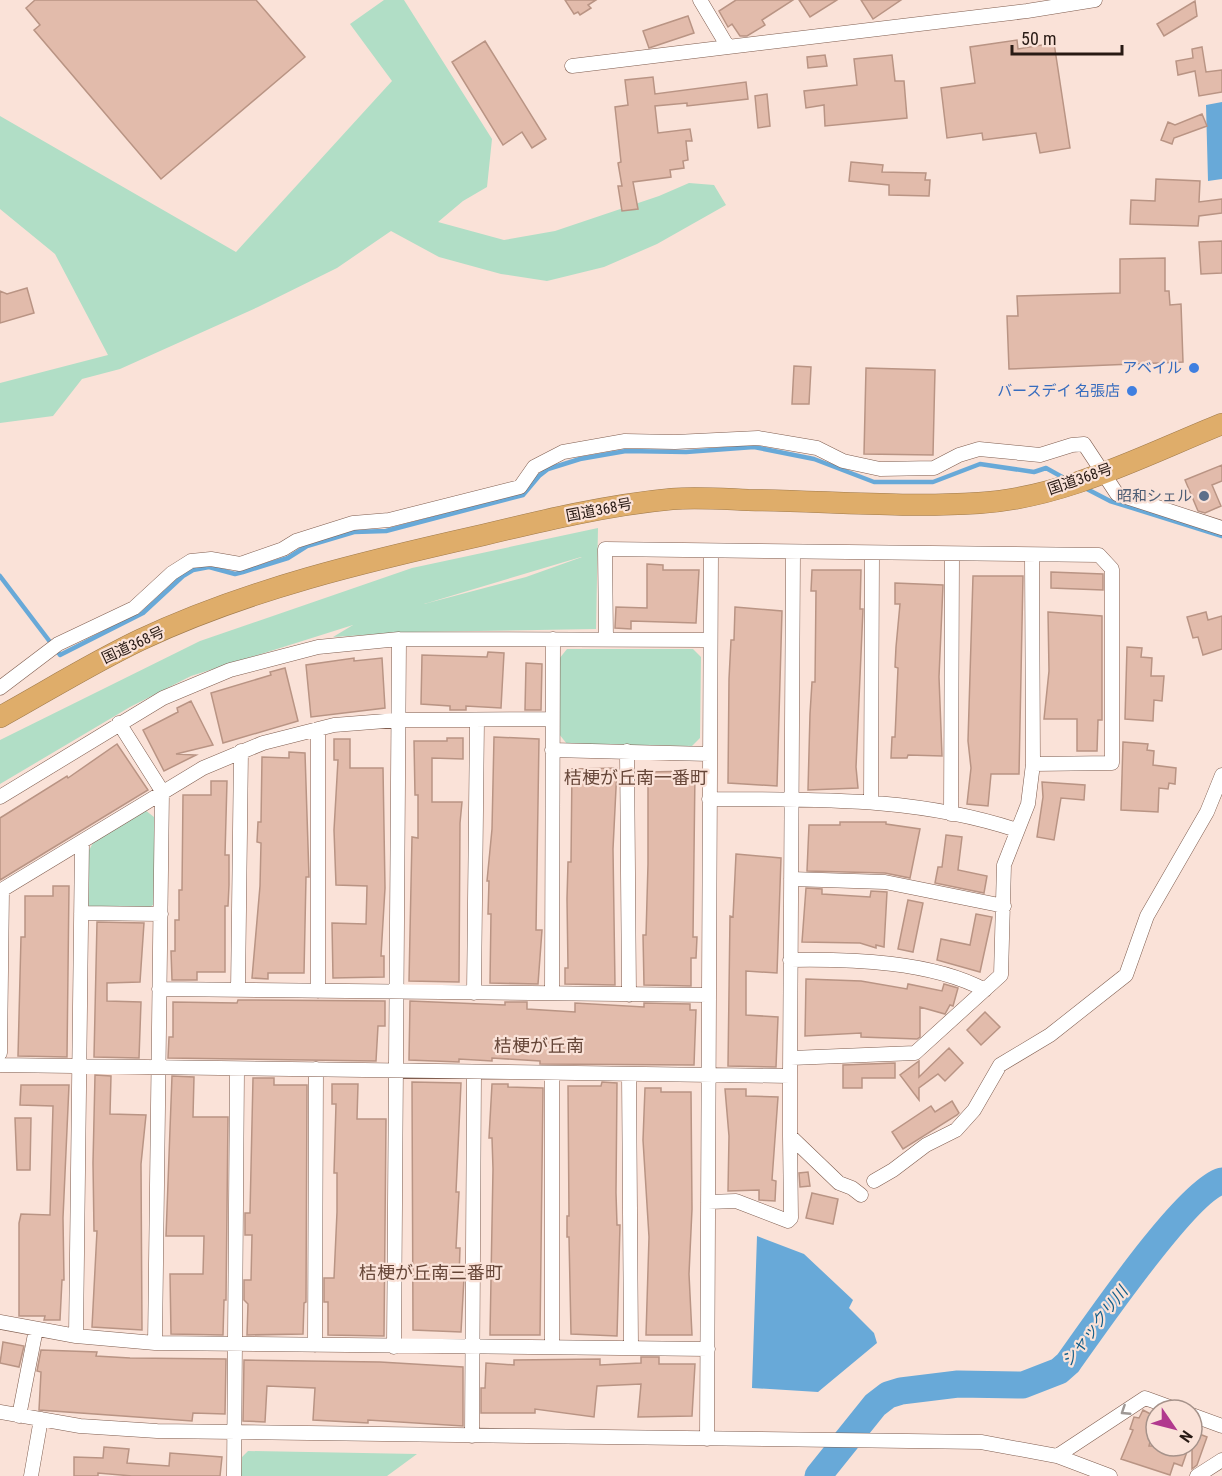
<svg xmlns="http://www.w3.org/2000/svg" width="1222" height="1476" font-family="'Roboto Condensed','Noto Sans JP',sans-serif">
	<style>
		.green { fill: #b1dec6; fill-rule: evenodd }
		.water { fill: #68a9d8 }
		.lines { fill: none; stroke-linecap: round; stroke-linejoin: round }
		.stream { stroke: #68a9d8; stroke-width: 4.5 }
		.river { stroke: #68a9d8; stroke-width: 27 }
		.building { fill: #e2bbab; stroke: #b99484; stroke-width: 1.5 }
		.minor-casing { stroke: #7f5d4f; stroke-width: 15 }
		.highway-casing { stroke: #9f7a4c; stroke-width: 22 }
		.minor { stroke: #fff; stroke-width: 14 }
		.highway { stroke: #dfad6a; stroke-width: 21 }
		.oneway { stroke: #9e9895 }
		.shop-dot { fill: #3f7fe0; stroke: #fae2d8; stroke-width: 2 }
		.service-dot { fill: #5c6f8a; stroke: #fae2d8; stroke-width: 2 }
		.labels { text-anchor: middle; stroke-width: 4.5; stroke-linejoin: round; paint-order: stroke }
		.shop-label { font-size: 15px; fill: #366cbe; stroke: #fae2d8; text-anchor: end }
		.street-label { font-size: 15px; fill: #281a14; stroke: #fae2d8 }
		.service-label { font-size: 15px; fill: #4e5e75; stroke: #fae2d8; text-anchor: end }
		.water-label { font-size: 16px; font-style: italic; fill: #105d8a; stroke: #fae2d8 }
		.quarter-label { font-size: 18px; fill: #664638; stroke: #fae2d8 }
	</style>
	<rect width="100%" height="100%" fill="#fae2d8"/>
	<path class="green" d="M384 0H404L492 139 487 187 463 201 438 222 504 240 555 231 659 196 689 183 714 185 726 205 657 244 604 267 547 281 501 274 439 257 391 231 337 268 258 307 120 369 82 379 53 416 0 423V383L108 355 55 254 0 209V116L236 252 392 81 350 24Z
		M598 528 596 629 412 632 333 637 353 625 191 676 130 707 0 784V740L200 641 412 568ZM582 557 526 577 424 604 581 557Z
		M567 649H693L701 657 700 738 692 746 567 744 559 734V659Z
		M145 810 154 817V904L148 909 93 908 86 904 88 852 93 843Z
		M248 1451 417 1454 387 1476H241L242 1457Z"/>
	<path class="water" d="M1222 102V179L1208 181 1206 105Z
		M757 1236 804 1254 853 1300 849 1308 874 1333 877 1343 818 1392 752 1388Z"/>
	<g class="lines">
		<path class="stream" d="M1085 488 1110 501 1222 536
			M0 576 60 655 143 613 183 576 193 570 209 567 235 574 243 572 288 558 307 546 354 532 386 531 523 495 539 476 548 469 580 459 626 451 686 452 754 447 814 459 874 482H933L980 464 1034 472 1046 468 1064 478"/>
		<path class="river" d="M818 1476 875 1405 888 1395 901 1391 958 1384 1023 1385 1059 1371 1068 1363C1094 1327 1186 1191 1222 1181"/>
	</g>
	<path class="building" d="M35 0H256L305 57 161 179 34 30 40 25 26 8Z
		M565 0H596L588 5 591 8 580 15 578 12 574 14Z
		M736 0H793L762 20 765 25 747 36H740L732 24 728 27 719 11Z
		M799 0H837L810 17Z
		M861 0H901L873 19Z
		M1195 1 1197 16 1164 36 1157 24Z
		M688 16 694 33 649 48 643 31Z
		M1017 40 1018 49 1054 43 1070 148 1040 153 1036 133 983 140 982 133 947 138 941 88 975 83 970 47Z
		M485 41 546 139 532 148 522 132 503 145 452 62Z
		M1202 47 1206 72 1222 70V92L1199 96 1195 71 1178 75 1176 61 1193 58 1192 49Z
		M825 55 827 66 808 68 807 57Z
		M892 55 895 81H904L907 118 825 126 824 105 806 108 804 91 857 85 854 59Z
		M653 77 655 94 746 82 748 99 687 106V103L655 106 658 133 690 129 692 141H686L688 160 683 161 684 168 670 170 671 177 633 182 638 209 622 211 618 186H622L618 163 621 162 615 107 628 105 625 80Z
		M767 94 770 126 758 128 755 96Z
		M1202 114 1207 126 1174 138 1172 144 1161 140 1168 122 1175 125Z
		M851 162 883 165 882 172 926 173 925 180H930L929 196 889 195V185L849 181Z
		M1156 179 1200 181 1199 202 1222 199V213L1199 216 1198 226 1130 224 1131 200 1155 201Z
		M1222 241V273L1201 274 1199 242Z
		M1165 258V291H1169L1170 305 1181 304 1183 362 1009 369 1007 316H1018L1017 296 1120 293V259Z
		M27 288 34 313 0 323V291L7 294Z
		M794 366 811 367 809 404H792Z
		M866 368 935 370 933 455 864 454Z
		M1222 465V481L1212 485 1221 506 1205 513 1198 511 1185 480Z
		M647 564 663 565V570H699L696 623 631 621V629L615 628 616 607 647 608Z
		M812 570H861L860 609H863L856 767 858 788 808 790 810 714 812 682H815L816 591H811Z
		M1051 572 1103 574V590L1051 588Z
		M973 576H1023L1019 774H991L988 806 967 804 971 768 968 741Z
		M895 583 943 585 939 677 942 756 908 755 907 758H891L892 737H895L898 668 895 667 896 647 900 604H895Z
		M735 607 782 611 777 786 728 783 729 679 731 640H734Z
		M1048 612 1102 616V720H1098L1097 751H1077V719H1044L1049 671Z
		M1206 612 1208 620 1222 616V649L1203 655 1198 637 1193 638 1187 617Z
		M1127 647 1142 648 1141 657 1152 658 1151 676H1164L1162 701 1154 700 1153 721 1125 719Z
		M488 652 504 653 501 708 466 706V710H450V706L421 704 422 655 487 657Z
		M354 658V661L382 658 385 708 311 717 306 665Z
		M526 663 542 664 541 710H525Z
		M285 668 298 721 223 743 211 693 271 675 270 672Z
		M191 701 213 745 176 754 196 755 164 771 143 730 178 712 177 708Z
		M494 737 539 739 536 930H542L538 984 490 983 491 914H488L489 881H487L492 829Z
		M447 738H463V759L432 758V802H462L460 823 459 982 409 981 412 837 418 838V795H415L414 741H447Z
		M334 739H350V768H383L385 888 381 956H384V977L333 978 332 923 366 924 367 886 336 885 334 830 338 760H334Z
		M1123 742 1148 744 1147 750 1154 751 1153 765 1176 768 1175 784 1169 783 1168 789 1159 788 1158 812 1121 810Z
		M117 744 148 790 0 880V818L67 776 68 778Z
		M289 752 305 753 309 877H306L304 973H268V979L252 978 260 886 261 843 257 842 258 822H261L262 757 289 758Z
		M617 768 613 849 615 985 565 984V968H568L567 899 568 862H571L572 769Z
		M695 771 693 937H697L696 958H691V986L644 985 643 935H646L648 864V772Z
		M211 781H227L225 855H229V885L228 906H225V972H197V980H172L171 951H175V920H179V890H182L183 795H211Z
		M1042 782 1085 785 1084 800 1061 798 1054 840 1037 837 1043 797Z
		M840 822H886V824L920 829 910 878 885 873 807 871 809 825H840Z
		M946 835 962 837 958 870 987 876 984 893 935 883 938 867H942Z
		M736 854 781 858 777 973 746 971V1015L778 1017 776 1067 728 1066 730 916 733 917Z
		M53 886H69L67 1057 18 1056 21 937H25V896H53Z
		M806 888 822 889V894L870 897 871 891 887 892 884 947 876 945V948L860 943 802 942Z
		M908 900 923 903 913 952 898 949Z
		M976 914 992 917 980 972 937 960 941 939 970 945Z
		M97 922 144 923 140 982 107 983V1001L141 1002 139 1058 94 1057Z
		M806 979 861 981 907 989 908 984 942 991 944 984 958 988 953 1006 950 1005 945 1014 920 1007V1037L917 1039 861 1037V1033L805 1036Z
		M238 1000 385 1001V1026H378L376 1061 168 1058 169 1037H173V1002L237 1003Z
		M410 1001 505 1005V1002H527V1009L575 1012V1003L644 1007V1003L690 1004V1010H696L694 1065 540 1064V1061L492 1058V1061L459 1059V1062L409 1060Z
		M985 1012 1000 1027 981 1045 967 1030Z
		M949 1048 963 1063 945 1081 938 1074 919 1088V1100L900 1075 919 1061V1077Z
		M895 1063V1078H862V1088H843V1065Z
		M95 1075 111 1076 110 1114 146 1115 141 1164 142 1330 92 1327 97 1231H94L93 1163Z
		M172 1076 194 1077 193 1117H228L226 1300H224L223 1335 171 1334 170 1274H203L204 1236H166Z
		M253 1078H274V1085H307L306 1302 304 1303 303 1334 247 1335 248 1304 244 1300V1280H251L252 1235H245V1213H250Z
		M412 1082 461 1083 456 1192H459L456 1248H460L459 1278H464L461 1332 413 1330Z
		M602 1082 617 1083 616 1193 617 1225H620L617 1336 571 1334 569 1237H567V1216H569L568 1086H601Z
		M332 1084H358L357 1119H386L384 1336 328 1335V1302H324V1278H334L337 1212V1173H334L336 1104H332Z
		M492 1084H508V1087L543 1088 540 1335H490L493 1169 492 1138H489Z
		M21 1085H69L63 1218 64 1280H62L60 1320H44L45 1316H19V1223L21 1214 50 1215 53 1106 20 1105Z
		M645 1088H661V1092H691L692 1209 689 1274 692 1335H646L649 1237 643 1140Z
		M725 1089H746V1096L778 1097 772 1180 776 1181 775 1201 759 1200V1190L728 1191 729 1136Z
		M952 1101 959 1113 957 1115 903 1149 892 1132 931 1106 935 1112Z
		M15 1118H31L30 1170H17Z
		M808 1172 810 1186 800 1187 799 1173Z
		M812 1193 838 1199 833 1224 806 1218Z
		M3 1342 24 1346 19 1367 0 1363Z
		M41 1350 97 1352 96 1356 130 1358 226 1359 225 1414 193 1413 192 1421 39 1410 41 1372 37 1371Z
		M641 1357H659V1364H695L692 1416 638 1417 641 1384 597 1386 594 1417 535 1409V1413H481V1388H485L486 1363 514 1365V1360L600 1359V1365L641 1363Z
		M244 1360 380 1362 463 1367V1426L368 1420V1423L313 1420 315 1388 267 1386 265 1422 243 1421Z
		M1143 1410 1156 1417 1149 1446H1189L1182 1466 1174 1463 1170 1475 1121 1459 1133 1430 1130 1429 1134 1417 1139 1418Z
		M1192 1431 1207 1437 1197 1465 1192 1469Z
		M104 1447 129 1449 127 1463 169 1466 170 1453 222 1457 220 1476H132L98 1473V1476H74V1457L103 1458Z"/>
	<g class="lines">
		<g class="minor-casing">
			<path id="minor" d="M700 0 728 47 1027 11 1095 0
				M572 66 728 47
				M1032 557 1033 764
				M606 639 605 549 1099 555 1112 569V763L1033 764 1028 804 1004 865 1001 975 915 1053 791 1058
				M0 688 58 644 134 608 172 573 191 561 211 559 240 564 283 549 296 541 353 523 389 520 520 487 534 467 563 452 625 441 675 442 758 438 817 448 843 461 880 469 934 468 959 455 979 449 1040 455 1072 445 1084 444 1117 494 1222 528
				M119 723 162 791 155 1343
				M552 750 709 754
				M627 751 629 995
				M0 797 163 698 230 670 318 647 399 639 709 640
				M709 799C816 800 913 796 1017 830
				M871 801 872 554
				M951 814 952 555
				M791 879 885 882 1004 906
				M0 891 203 768 263 743 334 725 398 720 552 719
				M81 913 161 914
				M790 960C851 959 931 961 985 990
				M159 989 708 995
				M238 990 241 751
				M318 991V729
				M474 993 477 720
				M552 993 553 639
				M0 1053 2 890
				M0 1065 790 1076 793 552
				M629 1074 631 1347
				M790 1076V1136L839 1183 852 1188 861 1195
				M874 1181 893 1170 926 1145 956 1130 974 1110 1000 1065 1050 1035 1126 975 1147 916 1207 812 1222 775
				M708 1202 736 1201 788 1221 791 1218 790 1136
				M0 1322 76 1336 155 1343 708 1349
				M76 1336 82 842
				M315 1345 316 1069
				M394 1347 399 639
				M552 1347V1074
				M0 1412 80 1426 157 1431 981 1442 1057 1456 1110 1476
				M1192 1415 1222 1426
				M19 1416 36 1329
				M472 1436 474 1072
				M707 1439 711 551
				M1057 1456 1145 1398 1178 1410
				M31 1476 41 1419
				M234 1476 237 1070
				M1197 1476 1222 1460"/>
		</g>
		<g class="highway-casing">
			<path id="highway" d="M0 717C47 691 92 663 140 640 248 589 367 561 483 535 545 520 608 505 672 499 697 497 723 499 748 500 825 501 903 508 979 503 1064 498 1145 455 1222 424"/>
		</g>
		<use href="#minor" class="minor"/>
		<use href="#highway" class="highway"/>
	</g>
	<defs><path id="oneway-chevron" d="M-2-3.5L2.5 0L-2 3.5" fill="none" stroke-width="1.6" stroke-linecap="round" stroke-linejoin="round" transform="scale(1.5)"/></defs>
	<use class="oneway" href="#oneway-chevron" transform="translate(1125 1411) rotate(147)"/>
	<g class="shop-dot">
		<circle cx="1194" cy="368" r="6"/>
		<circle cx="1132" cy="391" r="6"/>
	</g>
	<circle class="service-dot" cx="1204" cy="496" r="6"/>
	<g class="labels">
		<g class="shop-label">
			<text x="1182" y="373">アベイル</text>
			<text x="1120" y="396">バースデイ 名張店</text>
		</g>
		<g class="street-label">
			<text transform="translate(1080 479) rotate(-19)" y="5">国道368号</text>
			<text transform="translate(599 510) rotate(-11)" y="5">国道368号</text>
			<text transform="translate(133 645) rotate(-25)" y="5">国道368号</text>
		</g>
		<g class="service-label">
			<text x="1192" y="501">昭和シェル</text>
		</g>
		<g class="water-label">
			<text transform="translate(1094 1326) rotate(-52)" y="6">シャックリ川</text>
		</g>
		<g class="quarter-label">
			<text x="636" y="784">桔梗が丘南一番町</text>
			<text x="539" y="1052">桔梗が丘南</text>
			<text x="431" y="1279">桔梗が丘南三番町</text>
		</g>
	</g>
	<g transform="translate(1174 1428) rotate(125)"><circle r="28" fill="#fae2d8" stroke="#a6928a" stroke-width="1.5"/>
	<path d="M0-4.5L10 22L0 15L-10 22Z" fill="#b1398e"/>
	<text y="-9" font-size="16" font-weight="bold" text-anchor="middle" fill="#281a14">N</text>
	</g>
	<path d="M1012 45v9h110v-9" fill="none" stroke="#281a14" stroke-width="3"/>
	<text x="1021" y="45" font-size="18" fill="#281a14" stroke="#fae2d8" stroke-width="4.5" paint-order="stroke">50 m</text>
</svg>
